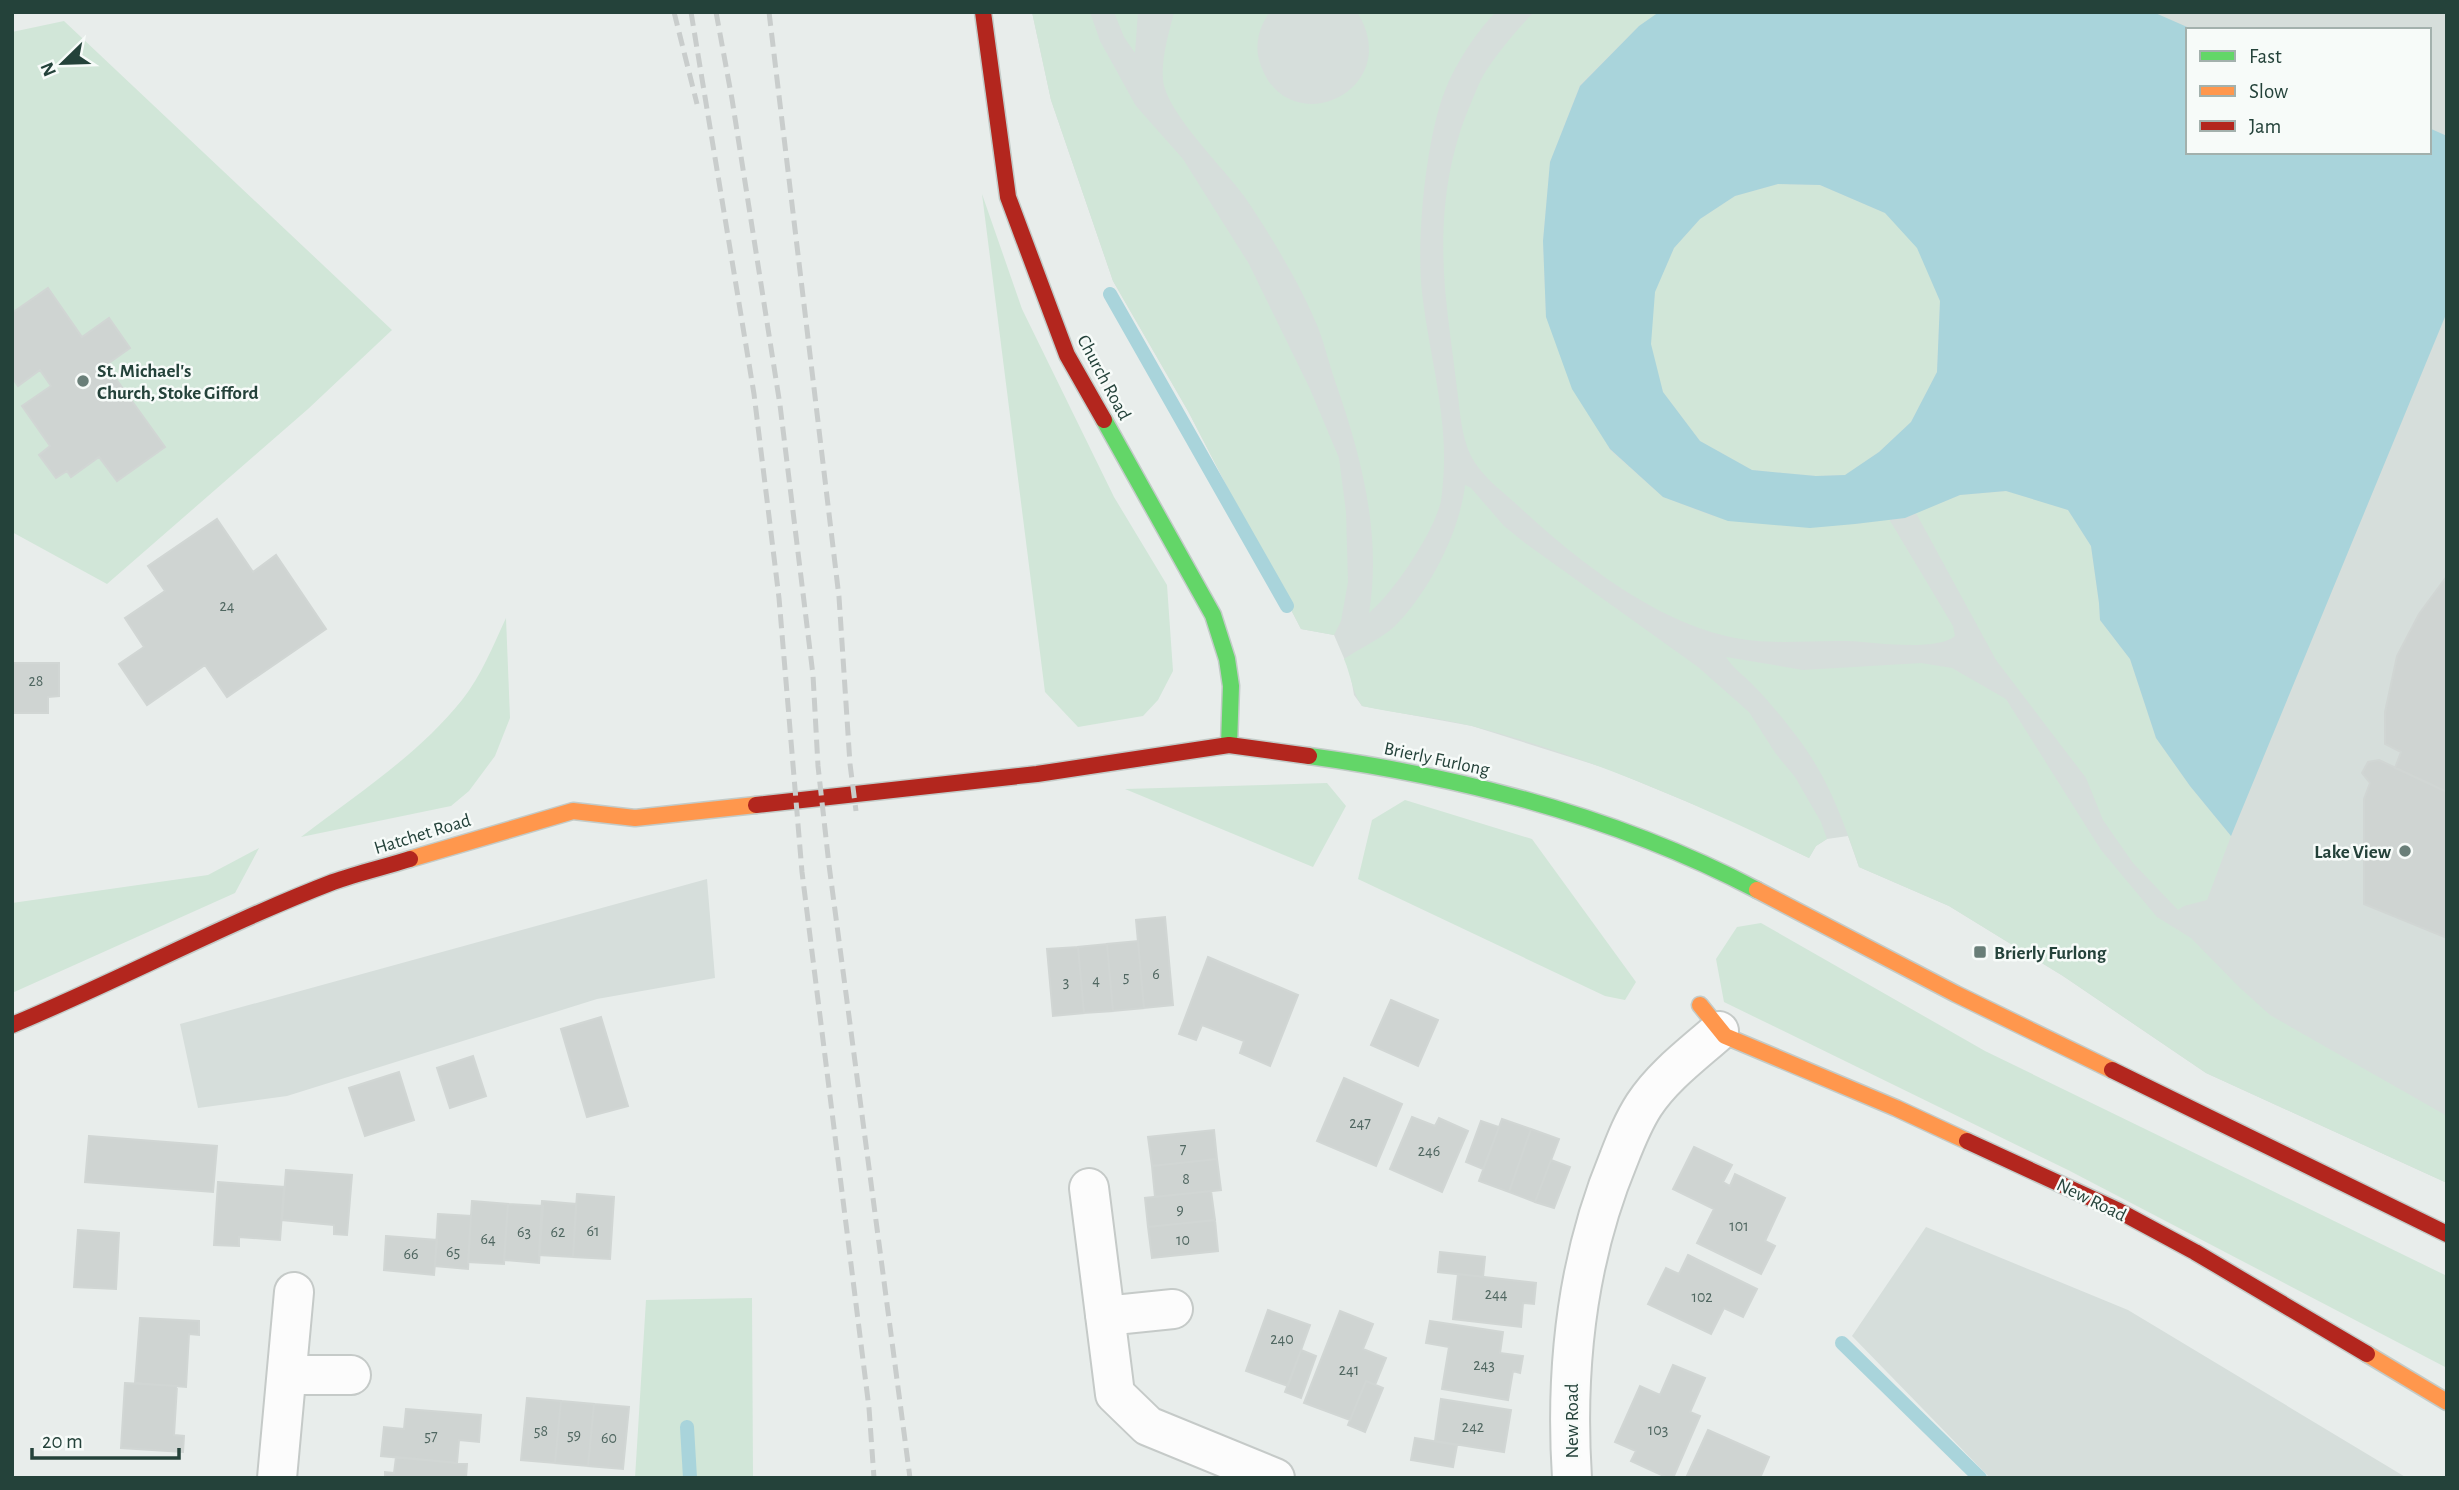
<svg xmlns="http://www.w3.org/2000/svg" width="2459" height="1490" font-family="'Alegreya Sans',sans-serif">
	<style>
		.built { fill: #d6dedb; fill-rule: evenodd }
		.green { fill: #d1e6d8 }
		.water { fill: #a9d4db; fill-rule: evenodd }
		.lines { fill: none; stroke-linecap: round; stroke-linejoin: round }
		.stream { stroke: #a9d4db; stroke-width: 14 }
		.building { fill: #cfd4d2; stroke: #d1d6d4; stroke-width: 2 }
		.street-casing { stroke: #c5cac8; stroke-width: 42 }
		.fast-casing { stroke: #c3cbc8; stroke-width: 19 }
		.slow-casing { stroke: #c3cbc8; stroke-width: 19 }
		.jam-casing { stroke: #c3cbc8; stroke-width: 19 }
		.street { stroke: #fcfcfc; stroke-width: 38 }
		.fast { stroke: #63d668; stroke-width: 16 }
		.slow { stroke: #ff974d; stroke-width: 16 }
		.jam { stroke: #b3261e; stroke-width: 16 }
		.rail { stroke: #c9cdcc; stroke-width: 5; stroke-dasharray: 14 7; stroke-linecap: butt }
		.poi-dot { fill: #697e78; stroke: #f7fbf9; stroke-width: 2.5 }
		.labels { text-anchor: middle; stroke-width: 5; stroke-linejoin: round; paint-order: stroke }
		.number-label { font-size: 16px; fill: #506761 }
		.poi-label { font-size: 19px; font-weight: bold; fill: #24423a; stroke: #f7fbf9; text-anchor: start }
		.street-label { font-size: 19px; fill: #24423a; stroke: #f7fbf9 }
	</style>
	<rect width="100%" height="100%" fill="#e8edeb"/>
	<path class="built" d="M1032 12H2447V1183L2206 1073 2063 976 1949 906 1859 867 1848 836 1827 839 1816 846 1809 858 1731 820 1608 769 1472 726 1362 706 1354 695 1350 672 1334 635 1301 629 1188 411 1113 281 1051 100ZM2188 30H2429V152H2188Z
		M707 879 715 978 597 999 287 1096 198 1108 180 1024Z
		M1926 1227 2128 1310 2407 1478H1990L1852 1336Z"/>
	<path class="green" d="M1032 12H1090L1100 41 1136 106 1183 159 1249 264 1310 389 1339 458 1346 512 1348 582 1341 621 1334 635 1301 629 1188 411 1113 281 1051 100Z
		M1114 12H1138L1135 53 1124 37Z
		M1174 12H1270C1259 26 1254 46 1260 63 1286 145 1407 91 1357 12H1496C1476 32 1457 62 1446 88 1426 136 1416 240 1422 292 1429 355 1449 419 1443 482 1442 491 1442 501 1439 508 1429 539 1393 593 1369 613 1382 534 1361 455 1335 381 1329 364 1325 346 1319 330 1302 287 1270 234 1244 196 1224 168 1166 112 1163 80 1161 58 1169 33 1174 12Z
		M1534 12H1659L1639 26 1580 85 1550 162 1543 241 1546 317 1610 450 1663 497 1713 516 1855 524 1889 519 1953 626 1955 636C1936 652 1873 642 1847 641 1807 640 1765 646 1726 636 1650 619 1570 555 1514 502 1499 489 1480 474 1471 456 1461 436 1460 410 1457 389 1453 355 1448 322 1445 289 1440 225 1445 163 1471 103 1475 93 1479 83 1484 74 1498 52 1516 31 1534 12Z
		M64 21 392 330 308 409 107 584 12 532V32Z
		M1778 184 1820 185 1885 213 1918 248 1940 301 1937 372 1911 422 1879 452 1845 475 1816 476 1752 470 1700 441 1663 392 1650 344 1655 291 1674 248 1700 219 1735 196Z
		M982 194 1022 309 1114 497 1167 585 1173 671 1158 700 1143 716 1078 727 1045 692Z
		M1465 485 1471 488 1504 526 1525 543 1698 667 1749 712 1776 754 1795 777 1821 822 1827 839 1816 846 1809 858C1701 806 1589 756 1472 726 1436 717 1398 714 1362 706 1352 692 1351 675 1344 659 1360 648 1381 639 1395 626 1428 593 1460 532 1465 485Z
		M2007 491 2068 510 2091 546 2099 603 2100 620 2130 659 2156 738 2190 786 2231 836 2207 900 2184 906 2178 910 2133 863 2103 820 2086 778 1996 660 1916 513 1960 495Z
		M506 618 510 718 495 756 469 791 451 806 301 837C357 794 418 755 462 700 481 676 493 646 506 618Z
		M1726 657 1803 670 1921 663 1952 668 2006 699 2101 850 2157 917 2191 938 2239 987 2270 1015 2447 1116V1183L2206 1073 2063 976 1949 906 1859 867C1843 819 1826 773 1794 733 1781 716 1767 699 1752 684 1742 674 1733 668 1726 657Z
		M1327 783 1346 806 1313 867 1125 789Z
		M1405 800 1532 839 1636 982 1625 1000 1605 996 1358 879 1372 820Z
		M259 848 235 893 12 993V903L208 875Z
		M1761 923 1985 1051 2447 1276V1368L2068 1170 1724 1002 1716 959 1737 927Z
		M752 1298 753 1478H635L646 1300Z"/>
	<path class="water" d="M1659 12H2153L2194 30H2188V152H2429V128L2447 136V312L2231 836 2190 786 2156 738 2130 659 2100 620 2099 603 2091 546 2068 510 2006 491 1960 495 1905 518 1855 524 1810 528 1728 521 1663 497 1610 449 1572 389 1546 317 1543 241 1550 162 1580 86 1639 26ZM1778 184 1820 185 1885 213 1917 248 1940 301 1937 372 1911 422 1879 452 1845 475 1816 476 1752 470 1700 441 1663 392 1651 344 1655 292 1674 248 1700 219 1735 196Z"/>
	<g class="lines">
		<path class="stream" d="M1110 294 1287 606
			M1842 1343 1980 1478
			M687 1427 690 1478"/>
	</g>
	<path class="building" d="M48 288 82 337 109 318 130 348 106 365 165 447 117 481 99 457 71 477 67 471 56 478 39 455 50 446 22 406 51 386 40 370 18 386 12 377V313Z
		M217 519 253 572 276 555 326 629 227 697 205 665 147 705 119 664 144 647 125 618 165 591 148 566Z
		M2447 576V792L2395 768 2401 752 2385 744V712L2397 656 2419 614Z
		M12 663H59V696L48 697V713H13L12 725Z
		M2379 760 2447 792V938L2364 904V799L2370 783 2362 773 2368 762Z
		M1165 917 1173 1005 1144 1008 1136 920Z
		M1138 941 1144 1008 1113 1011 1107 944Z
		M1107 944 1113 1011 1084 1013 1078 947Z
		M1078 947 1084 1013 1053 1016 1047 949Z
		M1208 957 1298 995 1270 1066 1240 1053 1244 1041 1202 1025 1196 1040 1179 1034Z
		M1391 1000 1438 1020 1418 1066 1371 1045Z
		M601 1017 628 1106 587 1117 561 1029Z
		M473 1056 486 1096 450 1108 437 1068Z
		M399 1072 414 1120 365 1136 349 1088Z
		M1344 1078 1402 1104 1376 1166 1317 1141Z
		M1412 1117 1435 1126 1439 1118 1468 1131 1442 1192 1390 1169Z
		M1502 1119 1531 1129 1509 1192 1479 1181Z
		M1481 1121 1499 1127 1483 1169 1466 1162Z
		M1531 1129 1559 1139 1535 1202 1509 1192Z
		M1214 1130 1217 1159 1152 1166 1148 1137Z
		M89 1136 217 1146 213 1192 85 1182Z
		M1694 1147 1732 1165 1723 1182 1730 1186 1735 1174 1785 1198 1765 1241 1775 1246 1761 1274 1697 1243 1714 1209 1673 1189Z
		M1217 1159 1221 1190 1155 1197 1152 1166Z
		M1551 1160 1570 1167 1554 1208 1535 1202Z
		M286 1170 352 1175 347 1235 334 1234V1225L282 1220Z
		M218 1182 284 1187 280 1240 239 1237V1246L214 1245Z
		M1211 1191 1215 1220 1148 1227 1145 1198Z
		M577 1194 614 1197 610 1259 573 1257Z
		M472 1201 508 1204 504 1264 468 1262Z
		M542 1201 576 1204 573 1257 539 1255Z
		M508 1204 543 1206 539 1263 504 1260Z
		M438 1214 471 1216 468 1269 435 1266Z
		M1215 1220 1218 1251 1152 1258 1148 1227Z
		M78 1230 119 1233 116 1289 74 1287Z
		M386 1236 437 1240 434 1275 384 1270Z
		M1440 1252 1485 1257 1483 1277 1438 1272Z
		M1688 1255 1757 1289 1743 1317 1724 1308 1711 1334 1648 1304 1666 1268 1679 1274Z
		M1458 1274 1536 1283 1534 1304 1523 1303 1521 1327 1453 1319Z
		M1268 1310 1310 1325 1288 1386 1246 1371Z
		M1340 1311 1373 1324 1363 1349 1386 1358 1375 1385 1366 1381 1350 1420 1304 1403Z
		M140 1318 199 1321V1335L189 1334 186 1387 135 1383Z
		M1430 1321 1503 1332 1500 1353 1523 1356 1520 1373 1513 1371 1508 1400 1442 1389 1449 1347 1426 1343Z
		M1301 1350 1316 1356 1301 1398 1285 1392Z
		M1673 1365 1705 1378 1690 1412 1700 1416 1673 1478H1668L1631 1461 1636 1451 1615 1442 1640 1386 1660 1395Z
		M1366 1381 1383 1388 1365 1432 1348 1425Z
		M125 1383 177 1386 174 1435 184 1436 183 1452 121 1448Z
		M527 1398 561 1401 555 1463 521 1460Z
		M1441 1399 1511 1410 1504 1452 1435 1441Z
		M561 1401 594 1404 588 1466 555 1463Z
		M594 1404 629 1407 623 1469 588 1466Z
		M406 1409 481 1415 479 1442 459 1440 457 1463 381 1456 384 1427 404 1429Z
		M1708 1430 1769 1457 1760 1478H1686Z
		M1415 1438 1457 1445 1453 1467 1411 1460Z
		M396 1457 467 1464 466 1478H385V1472L394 1473Z"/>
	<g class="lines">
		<g class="street-casing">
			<path id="street" d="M1089 1188 1115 1394 1148 1426 1275 1478
				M1105 1316 1173 1309
				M288 1375H351
				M277 1478 294 1292
				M1572 1478C1565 1370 1577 1259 1619 1158 1626 1140 1633 1122 1644 1105 1663 1076 1693 1054 1719 1031"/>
		</g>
		<g class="fast-casing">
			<path id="fast" d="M1104 420 1213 615 1227 659 1231 686 1229 745
				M1309 756C1463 777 1618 817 1757 890"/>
		</g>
		<g class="slow-casing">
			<path id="slow" d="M410 859 573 811 635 818 756 805
				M1757 890 1956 994 2112 1070
				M1700 1005 1725 1036 1896 1108 1967 1141
				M2367 1354 2447 1402"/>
		</g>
		<g class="jam-casing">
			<path id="jam" d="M983 12 1008 197 1067 355 1104 420
				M756 805 1037 774 1229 745 1309 756
				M12 1025C120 980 224 924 333 882 358 873 385 867 410 859
				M2112 1070 2447 1234
				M1967 1141 2119 1211 2195 1252 2367 1354"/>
		</g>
		<use href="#street" class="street"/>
		<use href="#fast" class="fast"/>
		<use href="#slow" class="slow"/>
		<use href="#jam" class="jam"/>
		<path class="rail" d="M674 12 697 104
			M691 12 754 394 779 598 802 872 869 1408 874 1478
			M716 12 732 99 780 405 813 675 818 766 829 865 910 1478
			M769 12 839 597 850 764 856 811"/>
	</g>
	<g class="poi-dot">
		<circle cx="83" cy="381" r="7"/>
		<circle cx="2405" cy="851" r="7"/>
		<rect x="1973" y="945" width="14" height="14" rx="3.5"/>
	</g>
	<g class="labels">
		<g class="number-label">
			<text x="227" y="611">24</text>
			<text x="36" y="686">28</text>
			<text x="1156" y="979">6</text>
			<text x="1126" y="982">5</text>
			<text x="1096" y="985">4</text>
			<text x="1066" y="987">3</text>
			<text x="1360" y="1128">247</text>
			<text x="1183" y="1154">7</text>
			<text x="1429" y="1156">246</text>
			<text x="1186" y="1184">8</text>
			<text x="1180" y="1215">9</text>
			<text x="1739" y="1231">101</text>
			<text x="593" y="1236">61</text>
			<text x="524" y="1237">63</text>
			<text x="558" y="1237">62</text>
			<text x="488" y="1244">64</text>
			<text x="1183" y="1245">10</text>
			<text x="453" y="1257">65</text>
			<text x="411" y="1259">66</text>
			<text x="1496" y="1299">244</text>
			<text x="1702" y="1302">102</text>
			<text x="1282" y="1344">240</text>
			<text x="1484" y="1370">243</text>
			<text x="1349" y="1375">241</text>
			<text x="1473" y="1432">242</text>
			<text x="1658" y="1435">103</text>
			<text x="541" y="1436">58</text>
			<text x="574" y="1440">59</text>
			<text x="431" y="1441">57</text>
			<text x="609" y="1443">60</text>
		</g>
		<g class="poi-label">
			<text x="97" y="377">St. Michael's<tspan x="97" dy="22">Church, Stoke Gifford</tspan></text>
			<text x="2391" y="858" text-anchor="end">Lake View</text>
			<text x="1994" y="959">Brierly Furlong</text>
		</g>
		<g class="street-label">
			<text transform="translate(1105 377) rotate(62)" y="7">Church Road</text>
			<text transform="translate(1437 758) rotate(12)" y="7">Brierly Furlong</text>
			<text transform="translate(422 833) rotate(-17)" y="7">Hatchet Road</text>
			<text transform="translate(2092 1199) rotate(26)" y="7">New Road</text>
			<text transform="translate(1571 1421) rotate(-90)" y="7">New Road</text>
		</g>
	</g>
	<rect width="2459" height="1490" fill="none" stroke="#24423a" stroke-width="28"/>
	<rect x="2186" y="28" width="245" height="126" fill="#f7fbf9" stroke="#a3b1ad" stroke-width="2"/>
	<rect x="2200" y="51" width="35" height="10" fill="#63d668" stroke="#a3b1ad" stroke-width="2"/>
	<text x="2249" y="63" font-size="21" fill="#24423a">Fast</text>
	<rect x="2200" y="86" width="35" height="10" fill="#ff974d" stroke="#a3b1ad" stroke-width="2"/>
	<text x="2249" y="98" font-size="21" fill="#24423a">Slow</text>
	<rect x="2200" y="121" width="35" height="10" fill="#b3261e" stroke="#a3b1ad" stroke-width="2"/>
	<text x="2249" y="133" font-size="21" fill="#24423a">Jam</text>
	<g transform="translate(63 63) rotate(247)" stroke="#f7fbf9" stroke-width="5" paint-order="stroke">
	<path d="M0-5L12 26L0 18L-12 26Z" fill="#24423a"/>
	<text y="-10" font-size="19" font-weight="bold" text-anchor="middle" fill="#24423a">N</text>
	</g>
	<path d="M32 1448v10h147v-10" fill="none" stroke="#24423a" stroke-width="3.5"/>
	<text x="42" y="1448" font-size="21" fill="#24423a" stroke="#f7fbf9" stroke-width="5" paint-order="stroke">20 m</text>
</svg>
